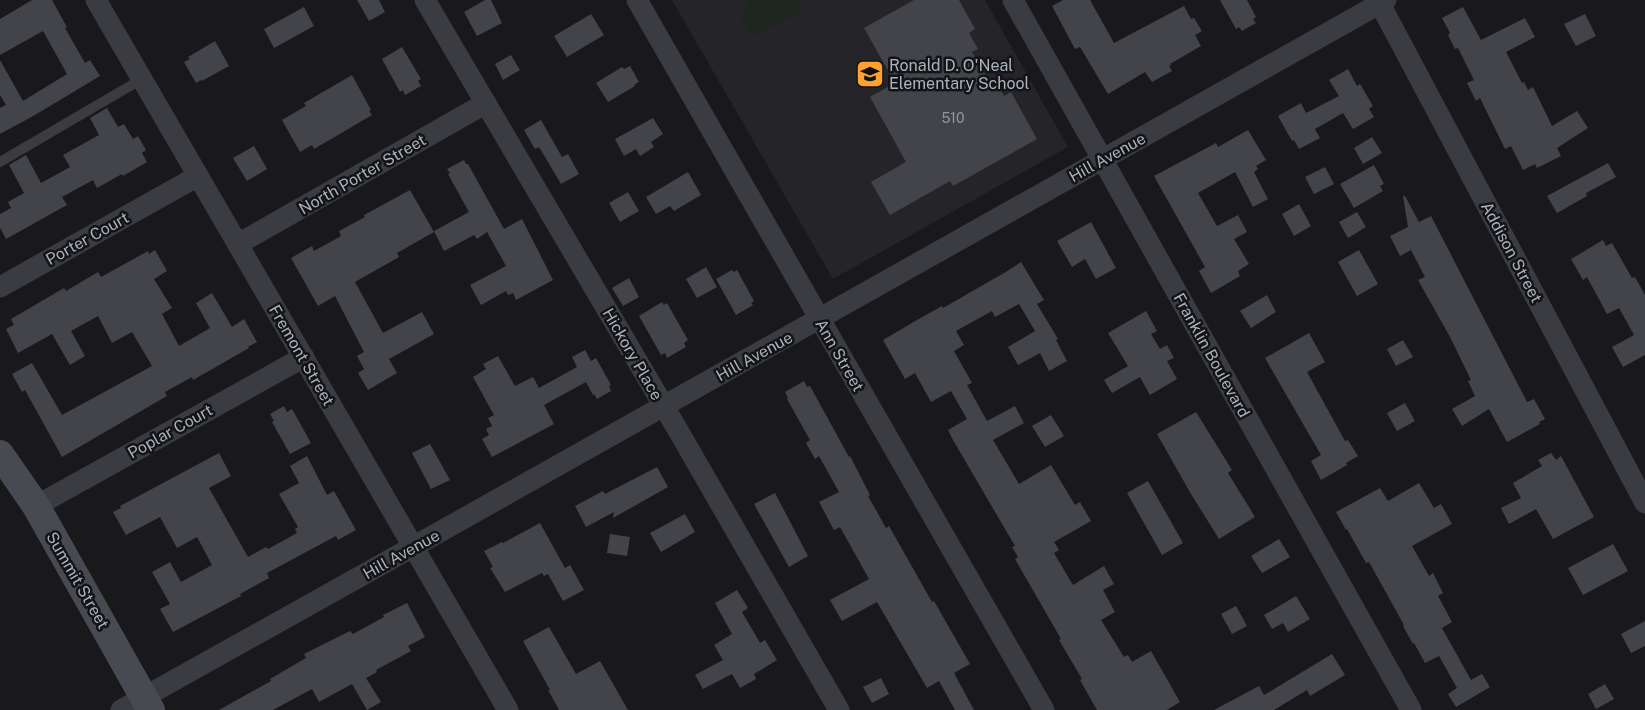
<svg xmlns="http://www.w3.org/2000/svg" width="1645" height="710" font-family="'Public Sans',sans-serif">
	<style>
		.built { fill: #252529 }
		.green { fill: #1e271f }
		.building { fill: #434449 }
		.lines { fill: none; stroke-linecap: round; stroke-linejoin: round }
		.lane { stroke: #3a3c41; stroke-width: 10 }
		.street { stroke: #3a3c41; stroke-width: 21 }
		.secondary { stroke: #474b51; stroke-width: 28 }
		.labels { text-anchor: middle; stroke-width: 5; stroke-linejoin: round; paint-order: stroke }
		.number-label { font-size: 14px; fill: #90969f }
		.poi-label { font-size: 16px; fill: #aab2bc; stroke: #141417; text-anchor: start }
		.street-label { font-size: 16px; fill: #aab2bc; stroke: #141417 }
	</style>
	<rect width="100%" height="100%" fill="#19191c"/>
	<path class="built" d="M672 0H985L1068 147 833 279Z"/>
	<path class="green" d="M748 0H795L803 11 752 37 741 19Z"/>
	<path class="building" d="M32 0H52L67 27 65 28 85 63 90 60 100 76 35 115 0 134V108L6 105 0 95V60L23 101 67 74 43 31 0 55V19Z
		M357 0H379L385 12 369 21Z
		M485 0H491L502 23 477 36 464 12Z
		M914 0H959L975 29 969 33 978 49 972 52 990 83 995 80 1004 96 1011 92 1037 139 953 186 950 181 890 215 871 182 906 162 870 97 895 83 864 28Z
		M1063 0H1090L1114 43 1184 6 1191 19 1194 18 1202 31 1195 35 1201 46 1170 64 1171 65 1169 66 1172 71 1152 82 1145 72 1108 94 1080 47 1075 49 1052 6Z
		M1220 0H1247L1256 17 1253 19 1256 23 1242 31 1239 27 1236 29Z
		M304 7 314 26 274 48 264 29Z
		M1463 7 1481 40 1525 18 1535 37 1506 52 1522 83 1524 82 1528 90 1533 87 1552 126 1577 111 1588 128 1557 148 1561 156 1537 168 1535 164 1523 170 1511 146 1505 149 1480 98 1476 101 1467 83 1474 80 1458 48 1455 49 1448 35 1450 33 1442 18Z
		M591 14 604 35 567 57 554 36Z
		M1585 14 1596 36 1576 46 1564 24Z
		M215 41 229 66 202 81 201 80 196 83 184 62 190 59 188 57Z
		M402 47 421 79 418 81 421 86 405 95 403 90 400 92 382 59Z
		M511 55 520 70 503 80 495 64Z
		M630 66 639 82 634 85 635 86 608 102 596 83 622 67 624 69Z
		M1348 69 1357 86 1360 84 1373 106 1369 109 1374 117 1353 129 1343 113 1315 129 1320 138 1299 149 1294 140 1292 141 1278 116 1301 103 1306 113 1339 96 1329 80Z
		M352 75 371 110 369 111 372 115 314 149 312 145 300 152 282 120 306 106 304 103Z
		M107 108 118 127 124 124 133 139 138 136 146 150 142 153 147 162 123 176 122 174 97 188 93 180 62 197 67 205 6 239 0 228V214L11 208 8 202 24 193 9 165 26 155 41 183 70 167 63 155 99 135 90 118Z
		M653 118 663 134 651 142 654 147 640 156 636 149 624 156 615 139Z
		M541 120 562 157 568 154 579 174 561 184 539 147 535 149 524 130Z
		M1248 130 1266 160 1256 166 1258 169 1254 172 1268 199 1253 207 1235 172 1198 193 1217 226 1238 215 1247 232 1234 239 1249 264 1238 271 1240 276 1211 293 1199 271 1205 267 1154 176 1216 143 1218 147Z
		M1372 137 1382 153 1363 164 1354 148Z
		M254 146 267 169 247 181 233 158Z
		M464 160 466 164H468L504 229 522 219 553 280 516 300 513 293 508 295 506 291 481 305 470 285 506 266 487 232 477 239 474 235 444 251 434 231 469 212 448 174 450 173 447 169Z
		M1608 163 1616 177 1586 193 1587 196 1557 213 1547 196Z
		M1374 165 1384 184 1380 186 1383 191 1354 208 1340 184Z
		M1325 167 1334 184 1314 194 1305 177Z
		M688 172 701 195 674 211 670 206 656 214 646 197Z
		M410 190 434 232 397 253 399 257 355 282 383 333 422 312 434 334 389 359 397 373 368 390 358 373 364 369 357 356 364 352 335 296 318 306 291 258 312 246 314 251 341 236 339 231 365 217 364 215Z
		M628 192 639 211 620 222 609 203Z
		M1403 196H1405L1419 222 1431 216 1527 402 1534 399 1545 419 1539 422 1540 424 1507 442 1489 409 1462 426 1452 409 1475 396 1468 381 1471 380 1450 337 1418 280 1425 277 1411 250 1400 256 1390 236 1408 227Z
		M1299 204 1311 226 1294 236 1282 214Z
		M1357 212 1366 227 1348 238 1339 222Z
		M1091 222 1116 268 1096 279 1085 259 1072 267 1057 241Z
		M1603 240 1606 246 1612 243 1632 278 1635 277 1645 295V355L1623 367 1612 347 1634 335 1619 308 1607 314 1587 277 1583 280 1571 259Z
		M155 250 167 271 154 279 172 308 162 314 179 346 210 328 196 303 212 293 232 327 244 319 257 342 248 347 249 348 193 380 192 377 165 392 167 396 62 457 25 390 22 392 12 374 32 363 62 415 152 366 132 332 112 343 98 316 71 331 85 356 70 365 52 334 18 353 6 329 14 325 11 319 64 288 66 291 98 272 101 277 148 251 149 254Z
		M1359 250 1378 284 1357 296 1338 262Z
		M1021 262 1044 300 1037 304 1058 339 1056 340 1067 361 1049 371 1040 353 1018 365 1008 347 1035 331 1019 304 995 317 992 311 956 331 964 345 954 351 972 383 967 385 987 421 1015 406 1024 423 993 440 1019 484 1051 465 1075 505 1080 502 1091 521 1054 542 1059 550 1054 553 1073 585 1104 566 1114 584 1103 590 1115 612 1101 620 1124 657 1128 655 1132 662 1151 651 1180 702 1167 710H1097L1080 680 1082 679 1059 640 1061 639 1015 559 1018 557 1012 547 1015 546 953 440 948 430 967 419 951 391 931 402 915 373 905 379 883 340 917 320 942 306 943 308 1004 273Z
		M706 267 717 287 697 298 686 279Z
		M732 270 734 272 737 270 754 301 751 303 753 305 736 315 716 279Z
		M629 278 639 297 623 306 612 288Z
		M1267 295 1276 312 1251 328 1240 311Z
		M662 302 664 305 667 303 688 340 684 343 686 347 667 358 665 353 661 355 639 316Z
		M1146 311 1157 331 1151 334 1160 349 1167 345 1174 358 1167 361 1177 379 1150 395 1140 377 1112 393 1104 380 1128 366 1108 333Z
		M1309 333 1325 362 1307 372 1345 441 1348 440 1358 456 1346 463 1347 465 1321 480 1311 461 1321 455 1265 358Z
		M1403 340 1413 357 1396 366 1387 349Z
		M585 350 591 361 596 358 611 385 609 386 611 391 597 399 594 394 593 395 586 382 544 405 554 424 492 457 482 439 489 435 486 429 492 426 488 418 494 415 473 377 486 369 483 364 498 356 515 386 533 377 539 388 577 367 572 357Z
		M804 381 807 387 810 386 849 457 850 456 870 495 868 496 886 528 889 526 932 602 934 601 970 664 954 673 974 710H955L939 681 927 688 877 602 842 621 830 600 869 579 840 527 834 530 819 502 839 492 819 456 815 459 806 443 810 440 787 399 788 398 785 392Z
		M1405 403 1415 421 1397 431 1387 413Z
		M284 406 287 412 292 409 311 443 290 454 272 422 274 421 270 414Z
		M1196 412 1232 470 1228 473 1255 517 1219 539 1191 494 1157 434Z
		M1051 415 1064 436 1045 447 1032 426Z
		M430 444 450 480 431 489 412 453Z
		M219 453 231 476 209 488 248 557 266 547 268 549 297 533 295 529 298 527 279 494 299 483 290 466 307 456 327 495 334 491 356 530 338 540 336 536 267 573 269 578 240 594 241 596 173 632 160 609 170 604 152 572 170 562 181 582 212 565 197 537 177 548 160 517 126 535 113 512 121 508 120 506Z
		M1551 453 1556 460 1561 456 1594 517 1553 539 1536 509 1509 524 1501 508 1521 498 1513 483 1542 466 1538 460Z
		M657 467 668 487 613 518 614 512 586 527 575 506 603 491 605 494Z
		M1148 481 1183 543 1162 555 1127 493Z
		M1419 483 1434 508 1441 504 1452 524 1412 546 1429 576 1433 573 1443 593 1438 596 1452 622 1442 628 1471 680 1482 674 1490 687 1456 707 1448 694 1457 688 1439 656 1425 663 1414 643 1413 644 1403 626 1404 625 1369 562 1366 563 1347 529 1346 530 1336 512 1380 488 1388 501Z
		M775 493 808 556 789 567 754 504Z
		M685 514 695 532 661 552 650 533Z
		M540 523 565 568 570 565 584 590 563 601 548 574 544 576 542 573 505 592 490 568 493 567 484 551 502 542 503 543Z
		M610 534 630 537 627 556 607 553Z
		M1279 539 1290 557 1262 573 1251 556Z
		M1613 544 1628 571 1583 595 1568 568Z
		M737 590 748 608 742 612 760 643 765 640 777 660 754 674 756 679 740 688 732 674 703 689 695 675 723 660 714 645 732 634 715 603Z
		M1296 596 1310 619 1288 632 1283 623 1272 629 1264 615Z
		M407 603 425 637 408 646 411 651 376 670 377 672 366 678 381 702 367 710 352 684 319 702 312 689 273 710H219L271 681 270 679 306 658 304 654 350 631 353 634 384 617 383 615Z
		M1236 606 1247 626 1232 634 1221 614Z
		M1645 621V646L1631 653 1621 634Z
		M549 627 576 674 600 661 628 710H559L548 690H550L523 641Z
		M1332 654 1345 675 1310 696 1307 690 1274 710H1214L1259 686 1264 695Z
		M881 678 889 694 872 703 863 687Z
		M1605 684 1614 699 1596 709 1588 694Z"/>
	<g class="lines">
		<path class="lane" d="M0 162 142 79"/>
		<path class="street" d="M96 0 508 710
			M425 0 679 432 839 710
			M637 0 1044 710
			M1013 0 1411 710
			M1378 0 1645 503
			M238 244 486 103
			M0 287 198 176
			M36 506 304 357
			M121 710 436 534 1386 0"/>
		<path class="secondary" d="M0 454 36 506 151 710"/>
	</g>
	<defs>
		<g id="school-square" transform="scale(1.4375)"><rect x="-9" y="-9" width="18" height="18" rx="4" fill="#ffa12e" stroke="#141417"/><path d="M0-5L7-2L0 1L-7-2ZM-4 1L0 2.5L4 1V4Q0 6-4 4Z" fill="#111"/></g>
	</defs>
	<g fill-rule="evenodd">
		<use href="#school-square" x="870" y="74"/>
	</g>
	<g class="labels">
		<g class="number-label">
			<text x="953" y="123">510</text>
		</g>
		<g class="poi-label">
			<text x="889" y="71">Ronald D. O'Neal<tspan x="889" dy="18">Elementary School</tspan></text>
		</g>
		<g class="street-label">
			<text transform="translate(1107 157) rotate(-29)" y="6">Hill Avenue</text>
			<text transform="translate(362 174) rotate(-30)" y="6">North Porter Street</text>
			<text transform="translate(87 238) rotate(-29)" y="6">Porter Court</text>
			<text transform="translate(1512 252) rotate(62)" y="6">Addison Street</text>
			<text transform="translate(633 354) rotate(60)" y="6">Hickory Place</text>
			<text transform="translate(302 355) rotate(60)" y="6">Fremont Street</text>
			<text transform="translate(840 355) rotate(60)" y="6">Ann Street</text>
			<text transform="translate(1212 355) rotate(61)" y="6">Franklin Boulevard</text>
			<text transform="translate(754 356) rotate(-29)" y="6">Hill Avenue</text>
			<text transform="translate(170 431) rotate(-29)" y="6">Poplar Court</text>
			<text transform="translate(401 554) rotate(-29)" y="6">Hill Avenue</text>
			<text transform="translate(78 580) rotate(60)" y="6">Summit Street</text>
		</g>
	</g>
</svg>
